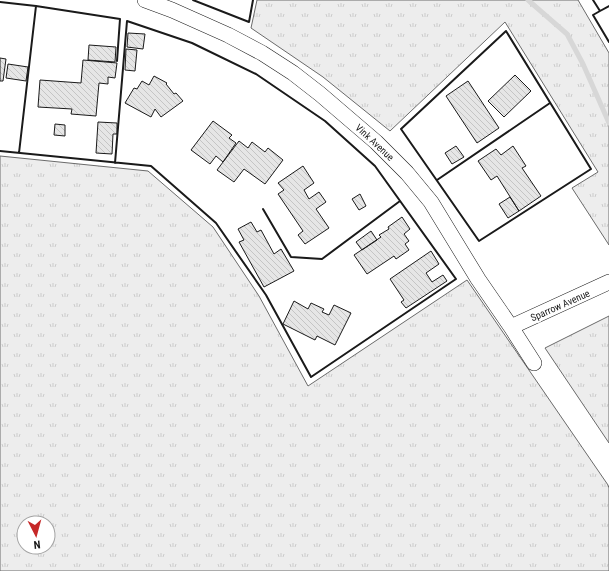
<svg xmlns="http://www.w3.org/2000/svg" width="609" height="571" font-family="'Roboto Condensed',sans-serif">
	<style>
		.grass { fill: url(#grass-tufts); stroke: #6a6a6a; fill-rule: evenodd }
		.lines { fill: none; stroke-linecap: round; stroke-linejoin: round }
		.stream { stroke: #d7d7d7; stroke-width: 5 }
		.building { fill: url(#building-back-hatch); stroke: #1a1a1a }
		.street-casing { stroke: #1a1a1a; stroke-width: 16 }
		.street { stroke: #fff; stroke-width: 15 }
		.wall { stroke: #1a1a1a; stroke-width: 2 }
		.labels { text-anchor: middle; stroke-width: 3; stroke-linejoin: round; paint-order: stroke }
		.street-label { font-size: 10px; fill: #1a1a1a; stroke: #fff }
	</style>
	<defs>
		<pattern id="grass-tufts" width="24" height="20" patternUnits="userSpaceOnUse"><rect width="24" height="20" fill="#ededed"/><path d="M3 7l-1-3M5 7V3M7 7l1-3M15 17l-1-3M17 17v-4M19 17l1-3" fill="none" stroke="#cbcbcb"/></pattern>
		<pattern id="building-back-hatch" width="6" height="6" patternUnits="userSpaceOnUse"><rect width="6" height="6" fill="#e6e6e6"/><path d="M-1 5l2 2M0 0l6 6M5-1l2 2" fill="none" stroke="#c5c5c5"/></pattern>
	</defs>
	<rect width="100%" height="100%" fill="#fff"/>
	<path class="grass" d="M257 0H578L609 53V245L572 188 598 172 505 22 390 131 323 77 251 28Z
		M0 156 148 171 213 227 259 296 308 386 467 280 608 485 609 488V571H0ZM24 523H48V547H24Z
		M609 316V443L545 348Z"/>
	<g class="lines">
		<path class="stream" d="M528 0 567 34 583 64 609 123"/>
	</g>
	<path class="building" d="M128 33 145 34 143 49 127 47Z
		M89 45 116 47 115 62 88 60Z
		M126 49 137 50 135 71 125 70Z
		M0 58 6 59 3 81H0Z
		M83 60 117 63 115 78 108 77V84L99 83 96 116 71 114 72 109 38 107 40 80 81 83Z
		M8 64 28 67 26 81 6 78Z
		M515 75 531 91 504 117 488 101Z
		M154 76 167 83 166 84 174 94 176 93 183 101 161 117 155 109 151 117 125 103 134 88 137 89 142 81 149 85Z
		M468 81 499 128 477 143 446 96Z
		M213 121 232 135 229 138 236 143 223 162 216 156 210 164 191 150Z
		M98 122 117 123V134H113L112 154 96 153Z
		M55 124 65 125V136L54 135Z
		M239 141 248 148 252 142 265 152 268 148 283 160 265 184 244 169 234 182 217 170Z
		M456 146 464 157 452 164 445 153Z
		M513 146 526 166 522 168 541 196 519 211 497 176 491 180 478 161 496 149 501 155Z
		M303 166 314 183 304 190 309 199 319 192 326 202 316 209 329 228 305 244 298 235 303 231 278 194 284 190 278 183Z
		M360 194 366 206 359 210 352 199Z
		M510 197 519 211 508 218 499 204Z
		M402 217 410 229 404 234 409 241 405 244 409 250 396 259 394 256 367 274 354 255 381 237 379 235 389 229 388 227Z
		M251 222 257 232 261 230 274 254 281 249 294 271 264 287 239 242 244 240 238 229Z
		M371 231 377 240 362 250 356 242Z
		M431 251 439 264 426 273 432 282 443 275 447 281 406 308 401 302 404 300 390 279Z
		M294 301 308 309 311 303 324 309 322 312 329 315 334 305 351 313 335 345 317 336 315 340 283 324Z"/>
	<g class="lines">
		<g class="street-casing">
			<path id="street" d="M145 0 172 10 228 35 262 53 293 73 320 94 376 142 407 173 431 202 478 279 511 327 534 363
				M511 327 609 282"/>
		</g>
		<use href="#street" class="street"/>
		<path class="wall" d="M193 0 249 22 253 0
			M593 0 600 11 593 15 609 42
			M0 2 36 6 120 19 117 61
			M600 11 609 6
			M506 31 591 169 479 241 401 129Z
			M0 151 151 166 216 223 266 295 311 377 456 279 375 166 325 121 256 74 192 43 127 21 115 163
			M19 153 36 6
			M437 180 550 103
			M263 209 291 257 322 259 400 201"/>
	</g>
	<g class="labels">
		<g class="street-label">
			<text transform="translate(375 142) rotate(43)" y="4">Vink Avenue</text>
			<text transform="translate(560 305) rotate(-24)" y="4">Sparrow Avenue</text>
		</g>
	</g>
	<g transform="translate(36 535) rotate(174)"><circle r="19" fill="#ffffff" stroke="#a3a3a3"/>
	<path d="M0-3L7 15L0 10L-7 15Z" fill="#c62828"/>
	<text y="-6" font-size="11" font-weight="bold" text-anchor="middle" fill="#1a1a1a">N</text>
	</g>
</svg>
